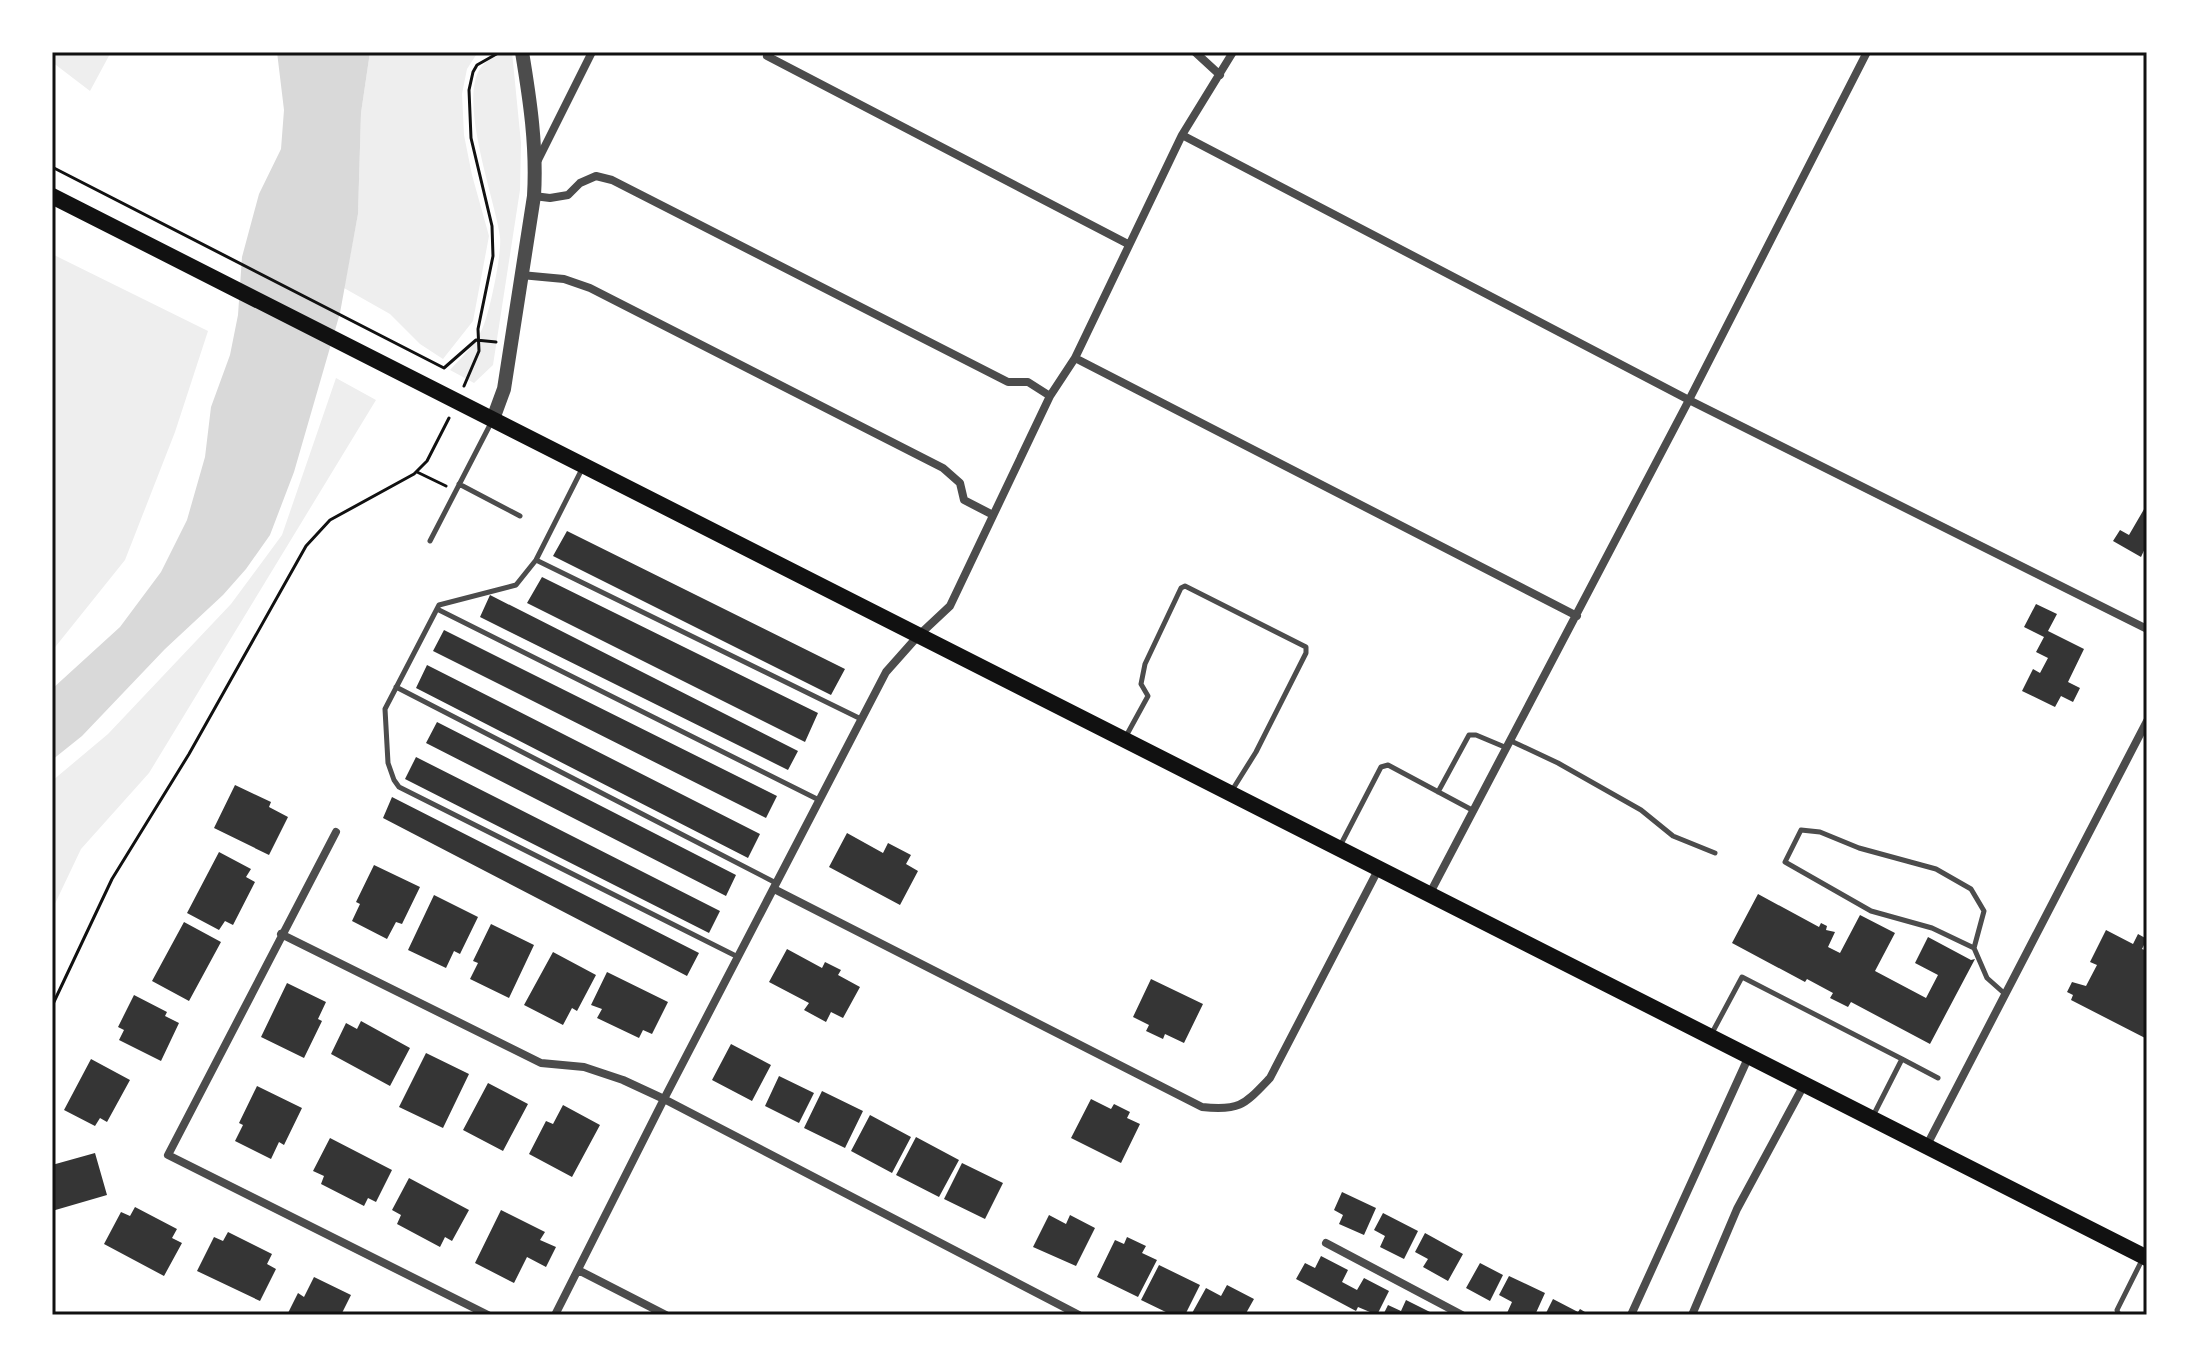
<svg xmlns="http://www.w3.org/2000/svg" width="2199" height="1367" font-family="Merriweather,serif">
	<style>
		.green { fill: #eee }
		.water { fill: #d9d9d9 }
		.building { fill: #353535 }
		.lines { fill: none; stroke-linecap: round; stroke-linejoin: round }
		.path { stroke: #111; stroke-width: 3 }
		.service { stroke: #4c4c4c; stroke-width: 5 }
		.minor { stroke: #4c4c4c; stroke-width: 8 }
		.tertiary { stroke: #4c4c4c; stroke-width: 14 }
		.secondary { stroke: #111; stroke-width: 16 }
		.neatline { fill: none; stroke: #111; stroke-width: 3 }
	</style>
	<rect width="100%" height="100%" fill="#fff"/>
	<path class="green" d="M52 52H111L90 91 52 62Z
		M370 52H478L467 69 462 94 464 135 472 175 489 236 473 321 443 359 420 344 390 314 344 288 358 214 361 113Z
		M512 52 521 143 520 190 493 365 474 383 450 370C462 357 476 344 483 327 490 311 502 253 500 237 496 201 454 92 484 64 491 57 502 54 512 52Z
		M52 254 208 331 175 432 125 560 52 651Z
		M336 378 376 400 149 773 81 849 52 910V781L108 734 231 604 282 535Z"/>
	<path class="water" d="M277 52H370L361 113 358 214 340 313 294 472 270 535 246 569 223 595 165 649 82 736 52 760V689L120 627 161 572 187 520 205 457 211 407 230 355 238 315 242 257 259 194 281 149 284 110Z"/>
	<path class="building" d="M2147 504V544L2141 557 2113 541 2120 530 2129 535Z
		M567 531 845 669 831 695 553 556Z
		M542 577 818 713 805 742 527 603Z
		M490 595 798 751 788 770 480 617Z
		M2036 604 2057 614 2048 631 2084 649 2068 682 2080 688 2073 702 2061 696 2055 707 2022 691 2033 669 2040 673 2048 658 2036 652 2044 637 2024 627Z
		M444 630 777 796 766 818 433 651Z
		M427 665 760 834 748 858 416 688Z
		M437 722 736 875 726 896 426 743Z
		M416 757 720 911 709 933 405 779Z
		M235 785 271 802 269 807 288 817 269 855 214 828Z
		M392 797 699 953 687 976 383 818Z
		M847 833 883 853 888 843 911 855 906 864 918 871 900 905 829 867Z
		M219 852 251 869 246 877 255 882 233 925 225 921 219 930 187 913Z
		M374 865 420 887 402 924 396 922 387 939 352 921 360 904 356 902Z
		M1758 894 1819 927 1821 923 1827 926 1826 930 1835 932 1828 947 1840 953 1860 915 1895 933 1875 971 1926 998 1938 975 1915 963 1928 937 1971 960 1975 959 1930 1044 1851 1002 1848 1007 1830 998 1833 993 1807 979 1805 982 1732 943Z
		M434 895 478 917 460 954 454 951 446 968 408 950Z
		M184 922 221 942 189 1001 152 981Z
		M491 924 534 945 509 998 470 979 478 963 473 961Z
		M2106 930 2133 944 2138 934 2147 939 2142 949 2147 951V1039L2071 1000 2073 995 2067 992 2072 982 2086 986 2097 965 2090 962Z
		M787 949 822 968 825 962 841 970 838 975 860 987 843 1018 831 1012 826 1022 804 1010 809 1003 769 982Z
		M553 952 596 975 577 1011 572 1008 563 1025 524 1005Z
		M607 972 668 1002 652 1034 643 1030 639 1038 597 1018 602 1009 591 1005Z
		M1151 979 1203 1004 1184 1043 1165 1034 1163 1039 1146 1031 1149 1025 1133 1017Z
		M287 983 326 1002 318 1019 322 1021 304 1058 261 1037Z
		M134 995 167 1012 165 1016 179 1023 161 1061 119 1040 124 1030 118 1027Z
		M361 1021 410 1048 390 1086 331 1054 346 1023 357 1029Z
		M731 1044 771 1065 752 1101 712 1080Z
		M426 1053 469 1074 443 1128 399 1107Z
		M91 1059 130 1080 107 1122 100 1118 95 1126 64 1110Z
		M779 1076 814 1093 799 1123 765 1106Z
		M488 1083 528 1104 503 1151 463 1130Z
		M257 1086 302 1108 284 1145 279 1142 271 1159 235 1141 243 1125 239 1123Z
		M822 1091 863 1111 845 1148 804 1128Z
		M1091 1099 1111 1109 1114 1104 1130 1112 1127 1118 1140 1124 1121 1163 1071 1138Z
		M563 1105 600 1125 572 1177 529 1154 546 1121 553 1124Z
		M870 1115 911 1137 892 1173 851 1151Z
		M916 1137 959 1160 939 1197 896 1175Z
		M330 1138 392 1170 376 1202 368 1198 364 1206 321 1184 324 1176 313 1171Z
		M95 1153 107 1195 52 1211V1165Z
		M962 1163 1003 1183 985 1219 944 1199Z
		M409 1178 469 1210 452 1241 445 1237 440 1247 397 1224 401 1215 392 1210Z
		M1342 1192 1376 1208 1364 1235 1339 1224 1343 1215 1334 1210Z
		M135 1207 177 1229 172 1238 182 1243 164 1276 104 1244 121 1212 130 1216Z
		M501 1210 545 1232 540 1240 556 1247 546 1267 527 1257 514 1283 475 1263Z
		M1383 1213 1418 1231 1404 1259 1380 1247 1385 1236 1374 1230Z
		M1049 1215 1066 1224 1070 1215 1095 1228 1076 1266 1033 1247Z
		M228 1232 272 1254 267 1264 276 1269 260 1301 197 1271 214 1237 223 1241Z
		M1425 1233 1463 1254 1448 1281 1423 1267 1428 1259 1415 1252Z
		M1127 1237 1146 1246 1142 1253 1157 1260 1138 1297 1097 1277 1115 1240 1124 1244Z
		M1321 1256 1348 1270 1342 1282 1357 1290 1364 1278 1389 1291 1377 1315 1358 1307 1356 1311 1296 1279 1305 1263 1315 1268Z
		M1480 1263 1503 1275 1490 1301 1466 1288Z
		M1159 1265 1200 1285 1185 1315H1172L1141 1300Z
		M1509 1276 1545 1293 1535 1315 1507 1313 1512 1302 1499 1295Z
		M314 1277 351 1295 341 1315H287L298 1293 304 1297Z
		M1227 1285 1254 1299 1245 1315H1191L1206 1288 1221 1296Z
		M1553 1299 1578 1312 1580 1309 1590 1315H1545Z
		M1406 1300 1430 1312 1429 1315H1383L1388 1305 1401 1311Z"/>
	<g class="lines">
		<path class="path" d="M52 167 444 368 476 340 496 342
			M464 386 479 351 478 329 493 256 492 226 471 138 469 90 473 72 477 65 500 52
			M417 472 446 486
			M52 1006 112 879 189 754 306 546 330 520 414 474 427 461 449 418"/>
		<path class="service" d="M582 469 536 560 516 585 439 605 385 709 388 763 394 780 399 787 738 957
			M459 484 520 516
			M430 541 492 421
			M536 560 861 719
			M437 609 819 800
			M396 687 776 883
			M1125 738 1148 696 1141 684 1145 664 1181 588 1185 586 1306 647V653L1256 752 1231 792
			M1511 741 1558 763 1641 810 1673 836 1715 853
			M1438 792 1469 735H1476L1507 748
			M1340 846 1381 767 1388 765 1474 811
			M1974 948 1984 911 1971 889 1936 869 1859 848 1820 832 1801 830 1785 862 1871 911 1932 928 1974 948 1987 978 2005 994
			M1712 1033 1742 977 1902 1059
			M1873 1116 1902 1059 1938 1078
			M2119 1315 2117 1310 2143 1258"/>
		<path class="minor" d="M1195 52 1220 75
			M767 56 1128 244
			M1182 135 1689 400 2147 629
			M538 160 592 52
			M534 196 550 198 568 195 580 183 596 176 612 180 1008 382H1028L1050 396
			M521 275 564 279 590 288 943 468 960 483 964 500 993 515
			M1075 358 1577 616
			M336 832 168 1155 488 1315
			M774 889 1202 1107C1240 1111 1244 1105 1270 1078L1379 868
			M1430 893 1689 400 1867 52
			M281 934 541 1063 584 1067 623 1080 664 1099 1079 1315
			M1927 1145 2147 721
			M1326 1243 1462 1315
			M580 1271 666 1315
			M555 1315 664 1099 886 672 918 636 950 606 1050 396 1075 358 1182 135 1233 52
			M1631 1315 1749 1056
			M1692 1315 1737 1209 1805 1083"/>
		<path class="tertiary" d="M493 419 504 389 534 196C537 147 530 100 522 52"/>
		<path class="secondary" d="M52 196 2147 1258"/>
	</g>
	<rect width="2199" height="1367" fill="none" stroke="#ffffff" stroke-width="108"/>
	<rect x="54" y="54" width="2091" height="1259" class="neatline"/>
</svg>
